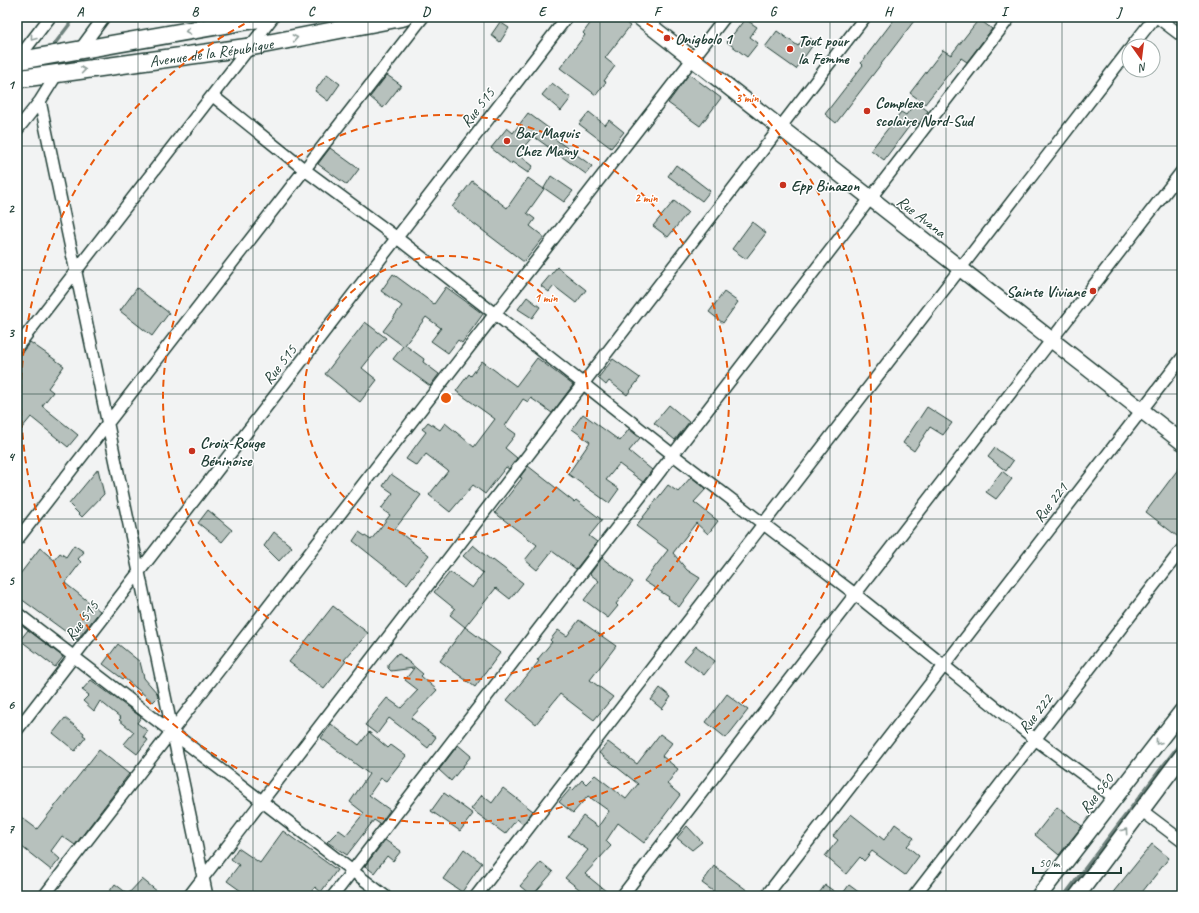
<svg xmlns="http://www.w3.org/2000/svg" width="1199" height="913" font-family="Caveat,sans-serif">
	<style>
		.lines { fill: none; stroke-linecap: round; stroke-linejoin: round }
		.stream { stroke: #6d807b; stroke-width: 3.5 }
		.building { fill: #b7c1bd; stroke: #1f3d34 }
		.minor-casing { stroke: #1f3d34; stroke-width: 14 }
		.secondary-casing { stroke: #1f3d34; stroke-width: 18 }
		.primary-casing { stroke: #1f3d34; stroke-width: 20 }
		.minor { stroke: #fff; stroke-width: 11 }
		.secondary { stroke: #fff; stroke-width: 15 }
		.primary { stroke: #fff; stroke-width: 17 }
		.oneway { stroke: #8f9e9a }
		.grid { fill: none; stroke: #1f3d34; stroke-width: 1; stroke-opacity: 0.55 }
		.ring { fill: none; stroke: #e8590c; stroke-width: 2; stroke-dasharray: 7 5 }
		.poi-dot { fill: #c8321e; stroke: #fff; stroke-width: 1.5 }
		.labels { text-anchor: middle; stroke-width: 3; stroke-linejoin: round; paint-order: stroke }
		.poi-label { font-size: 16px; font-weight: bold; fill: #1f3d34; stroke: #fff; text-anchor: start }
		.street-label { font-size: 16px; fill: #1f3d34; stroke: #fff }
		.centre { fill: #e8590c; stroke: #fff; stroke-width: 2 }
		.ring-label { font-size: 12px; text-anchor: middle; font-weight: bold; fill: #e8590c; stroke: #fff; stroke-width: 3; stroke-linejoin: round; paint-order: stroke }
		.neatline { fill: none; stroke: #1f3d34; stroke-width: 1.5 }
		.grid-label { font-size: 13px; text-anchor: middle; font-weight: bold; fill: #1f3d34 }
	</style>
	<rect width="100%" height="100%" fill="#f2f3f3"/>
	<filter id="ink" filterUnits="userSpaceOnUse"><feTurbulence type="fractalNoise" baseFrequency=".025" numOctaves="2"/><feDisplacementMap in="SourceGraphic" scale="8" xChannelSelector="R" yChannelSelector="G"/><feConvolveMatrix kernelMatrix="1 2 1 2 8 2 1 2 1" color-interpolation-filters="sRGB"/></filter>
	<g filter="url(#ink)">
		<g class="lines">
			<path class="stream" d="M50 50 75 17
				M17 92 22 85
				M1064 896 1182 741"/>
		</g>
		<path class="building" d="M595 17H618L630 26 605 58 615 66 604 81 606 82 596 95 560 68 585 35 583 33Z
			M896 17H917L836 123 825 114 863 65 861 63Z
			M745 19 757 27 750 37 758 43 747 57 727 42Z
			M979 19 992 29 967 62 961 58 925 104 910 93 943 50 951 55Z
			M500 22 509 28 500 42 491 35Z
			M777 31 798 46 806 35 815 42 796 69 765 47Z
			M327 74 340 84 328 101 315 91Z
			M689 74 721 98 700 126 668 103Z
			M387 75 401 85 383 108 370 97Z
			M552 83 571 98 561 111 542 95Z
			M916 102 928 111 919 124 914 120 884 160 871 150 901 112 906 115Z
			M589 112 605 125 609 120 624 132 611 148 579 124Z
			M528 113 551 130 548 134 592 166 586 174 533 136 518 154 533 166 528 173 512 162 511 164 491 148 507 128 513 133Z
			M330 148 359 169 347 185 318 164Z
			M676 165 710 191 702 201 668 176Z
			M551 176 573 191 564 202 544 188Z
			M528 178 544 189 527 213 535 219 530 226 544 237 524 262 452 207 472 181 507 208Z
			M674 201 688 212 668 237 653 226Z
			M752 222 766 233 746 259 732 249Z
			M557 267 586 290 576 303 554 286 549 292 541 286Z
			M393 274 434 304 446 287 483 314 462 343 458 340 448 353 431 341 441 328 426 317 405 345 424 359 423 362 439 374 430 386 393 359 403 346 383 331 402 306 381 291Z
			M137 288 169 313 152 336 120 311Z
			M724 292 738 302 723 323 709 312Z
			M527 297 540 307 532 318 518 309Z
			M365 322 386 338 362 368 377 380 360 402 325 374Z
			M30 342 64 366 48 388 53 392 42 406 78 435 68 447 31 417 17 434V359Z
			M537 358 573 385 552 413 531 398 528 402 523 399 505 426 516 434 505 448 517 458 509 469 506 467 485 494 473 485 450 512 429 495 448 471 426 454 417 466 406 459 426 432 422 429 428 422 440 430 445 423 474 447 495 419 456 391 469 374 471 376 482 361 516 386Z
			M613 359 640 378 627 395 609 381 606 385 598 378Z
			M669 405 689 422 675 440 654 423Z
			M927 407 952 423 943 435 930 427 914 451 903 443Z
			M583 414 620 441 629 429 640 438 629 451 652 470 643 482 619 464 606 480 619 489 609 503 568 474 590 442 572 429Z
			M995 448 1013 461 1006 471 988 457Z
			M1182 464V529L1177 536 1146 512Z
			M528 466 574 502 576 500 602 520 589 536 597 542 576 569 552 551 537 570 525 560 537 545 495 513 522 478 520 477Z
			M98 469 104 494 82 517 69 504Z
			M1002 471 1012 479 996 499 986 492Z
			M391 474 421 495 395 529 429 555 407 584 353 541 359 532 371 540 390 515 381 509 393 493 383 486Z
			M691 477 706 489 694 502 718 521 708 534 696 523 673 553 687 570 700 578 679 607 668 598 669 597 644 581 668 550 636 526 668 485 678 492Z
			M208 510 232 530 222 542 198 523Z
			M274 532 292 547 279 561 264 546Z
			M74 545 84 552 78 559 81 562 65 583 100 611 77 640 17 596V578L40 548 54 560 60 553 66 557Z
			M473 545 492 561 493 560 523 583 510 599 496 588 465 627 450 615 455 609 434 592 450 572 472 588 483 573 463 556Z
			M602 558 633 582 616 604 618 606 608 618 584 600 599 581 590 574Z
			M333 606 368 633 344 660 346 661 324 689 289 662Z
			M579 620 616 646 590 680 613 697 594 720 560 694 536 724 507 700 539 661 537 660 552 642 550 640 558 630 567 636Z
			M465 627 500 653 475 687 440 661Z
			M28 630 63 657 55 667 20 640Z
			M118 644 140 662 144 678 157 693 158 697 153 702 124 678 123 679 103 664Z
			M696 646 715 661 704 675 684 660Z
			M398 653 423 674 421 676 437 690 411 718 436 737 428 748 389 718 377 734 365 725 387 698 401 708 418 690 405 680 414 668 391 671 388 668V664Z
			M91 680 141 717 137 723 148 731 143 737 148 740 137 754 124 744 134 732 119 720 121 718 100 701 94 711 83 701 89 695 82 690Z
			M660 688 671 697 662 709 651 700Z
			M727 694 748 710 726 738 706 722Z
			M65 718 84 733 83 735 86 737 75 751 53 733Z
			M331 724 359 745 369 732 388 748 391 745 406 756 386 781 381 778 369 795 390 810 380 824 374 820 347 855 327 842 339 830 346 835 364 813 350 802 369 774 321 738Z
			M660 734 672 743 662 756 678 769 667 784 680 795 644 843 618 823 606 841 611 846 585 874 612 896H588L565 878 588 850 568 836 583 816 598 827 609 811 588 796 573 813 559 802 571 788 573 790 582 780 586 784 595 775 626 799 638 784 599 753 608 742 637 764Z
			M458 745 471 756 451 781 439 770Z
			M99 750 129 774 75 845 62 836 51 851 60 859 51 870 17 843V814L37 829Z
			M503 788 533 811 523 824 517 819 505 834 471 809 482 795 492 803Z
			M444 793 473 814 460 831 431 811Z
			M1057 807 1082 826 1059 855 1035 835Z
			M851 814 884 840 895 824 914 838 907 846 919 856 905 875 872 851 864 861 860 857 846 874 825 856 838 840 833 836Z
			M687 826 702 842 692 850 677 838Z
			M283 831 337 870 321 892 315 887 308 896H248L227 881 239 865 231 859 238 848 260 863Z
			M385 840 401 851 393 861 387 856 374 873 365 866Z
			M1152 844 1169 858 1139 896H1110Z
			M464 849 482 863 462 892 443 879Z
			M541 862 553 872 532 896 520 886Z
			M714 866 755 896H720L702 883Z
			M142 879 163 896H106L115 884 128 894Z
			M825 885 841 896H817Z
			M849 885 864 896H841Z"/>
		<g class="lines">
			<g class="minor-casing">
				<path id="minor" d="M1157 17 1182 36
					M1132 46 1155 17
					M79 51 104 17
					M17 60 50 17
					M213 96 305 170 397 238 495 314 672 454 855 594 1035 739 1115 798
					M40 101 207 896
					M17 130 40 101 57 74
					M17 347 273 17
					M17 540 423 17
					M17 613 385 896
					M17 730 567 17
					M1141 810 1182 841
					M44 896 725 17
					M189 896 865 17
					M333 896 1010 17
					M476 896 1129 50
					M622 896 1182 171
					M766 896 1182 358
					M914 896 1182 549"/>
			</g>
			<g class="secondary-casing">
				<path id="secondary" d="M639 17 1182 442
					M1039 896 1182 711
					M1077 896 1182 756"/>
			</g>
			<g class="primary-casing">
				<g id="primary">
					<path d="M17 61 268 17"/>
					<path id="s1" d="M17 79 250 47 404 17"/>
				</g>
			</g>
			<use href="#minor" class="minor"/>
			<use href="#secondary" class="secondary"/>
			<use href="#primary" class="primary"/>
		</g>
		<defs><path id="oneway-chevron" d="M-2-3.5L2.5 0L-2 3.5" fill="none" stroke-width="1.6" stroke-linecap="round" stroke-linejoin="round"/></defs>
		<g class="oneway">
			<use href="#oneway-chevron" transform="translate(188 31) rotate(170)"/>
			<use href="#oneway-chevron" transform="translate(33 38) rotate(128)"/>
			<use href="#oneway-chevron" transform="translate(295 38) rotate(-11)"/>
			<use href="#oneway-chevron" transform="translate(83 70) rotate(-8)"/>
			<use href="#oneway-chevron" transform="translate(1158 742) rotate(128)"/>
			<use href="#oneway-chevron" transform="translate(1125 831) rotate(-54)"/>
		</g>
	</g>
	<path class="grid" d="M138 17V896M253 17V896M368 17V896M484 17V896M600 17V896M715 17V896M830 17V896M946 17V896M1062 17V896M17 146H1182M17 270H1182M17 394H1182M17 519H1182M17 643H1182M17 767H1182"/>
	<g class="ring">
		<circle cx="446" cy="398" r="142"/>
		<circle cx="446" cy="398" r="283"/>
		<path d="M636 18A425 425 0 1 1 256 18"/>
	</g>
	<g class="poi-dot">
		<circle cx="667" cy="38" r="4"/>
		<circle cx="790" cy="49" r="4"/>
		<circle cx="867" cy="111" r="4"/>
		<circle cx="507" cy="141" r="4"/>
		<circle cx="783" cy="185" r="4"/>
		<circle cx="1093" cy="291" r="4"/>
		<circle cx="192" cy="451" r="4"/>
	</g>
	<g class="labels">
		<g class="poi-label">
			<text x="675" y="44">Onigbolo 1</text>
			<text x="798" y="46">Tout pour<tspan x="798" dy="18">la Femme</tspan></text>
			<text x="875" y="108">Complexe<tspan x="875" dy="18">scolaire Nord-Sud</tspan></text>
			<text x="515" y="138">Bar Maquis<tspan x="515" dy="18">Chez Mamy</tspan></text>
			<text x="791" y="191">Epp Binazon</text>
			<text x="1085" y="297" text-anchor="end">Sainte Viviane</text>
			<text x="200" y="448">Croix-Rouge<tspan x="200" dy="18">Béninoise</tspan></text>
		</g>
		<g class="street-label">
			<text dy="6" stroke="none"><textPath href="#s1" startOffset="196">Avenue de la République</textPath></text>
			<text transform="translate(477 107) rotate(-52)" y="6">Rue 515</text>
			<text transform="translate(922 216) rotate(38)" y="6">Rue Avana</text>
			<text transform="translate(279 364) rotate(-52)" y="6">Rue 515</text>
			<text transform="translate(1050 502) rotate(-52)" y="6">Rue 221</text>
			<text transform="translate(81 620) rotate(-53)" y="6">Rue 515</text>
			<text transform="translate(1035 713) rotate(-52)" y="6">Rue 222</text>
			<text transform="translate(1096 793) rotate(-52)" y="6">Rue 560</text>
		</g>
	</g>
	<circle cx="446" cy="398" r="6" class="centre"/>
	<g class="ring-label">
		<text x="747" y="102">3 min</text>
		<text x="646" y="202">2 min</text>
		<text x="546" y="302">1 min</text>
	</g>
	<rect width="1199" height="913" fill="none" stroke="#fff" stroke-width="44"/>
	<g transform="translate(1141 58) rotate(166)"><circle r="19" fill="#ffffff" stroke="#a5b1ae"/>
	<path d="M0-3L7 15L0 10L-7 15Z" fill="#c8321e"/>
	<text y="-6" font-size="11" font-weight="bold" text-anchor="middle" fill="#1f3d34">N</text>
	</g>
	<path d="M1033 867v6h88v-6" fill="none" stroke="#1f3d34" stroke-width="2"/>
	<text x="1039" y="867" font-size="12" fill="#1f3d34" stroke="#ffffff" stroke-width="3" paint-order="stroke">50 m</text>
	<rect x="22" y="22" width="1155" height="869" class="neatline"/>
	<g class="grid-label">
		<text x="80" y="16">A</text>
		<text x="195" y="16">B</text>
		<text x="311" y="16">C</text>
		<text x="426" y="16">D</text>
		<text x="542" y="16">E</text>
		<text x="657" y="16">F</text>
		<text x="773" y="16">G</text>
		<text x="888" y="16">H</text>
		<text x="1004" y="16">I</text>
		<text x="1119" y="16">J</text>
		<text x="11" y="89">1</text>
		<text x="11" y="213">2</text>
		<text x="11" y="337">3</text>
		<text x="11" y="461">4</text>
		<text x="11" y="585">5</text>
		<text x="11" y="709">6</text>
		<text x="11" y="833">7</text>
	</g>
</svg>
